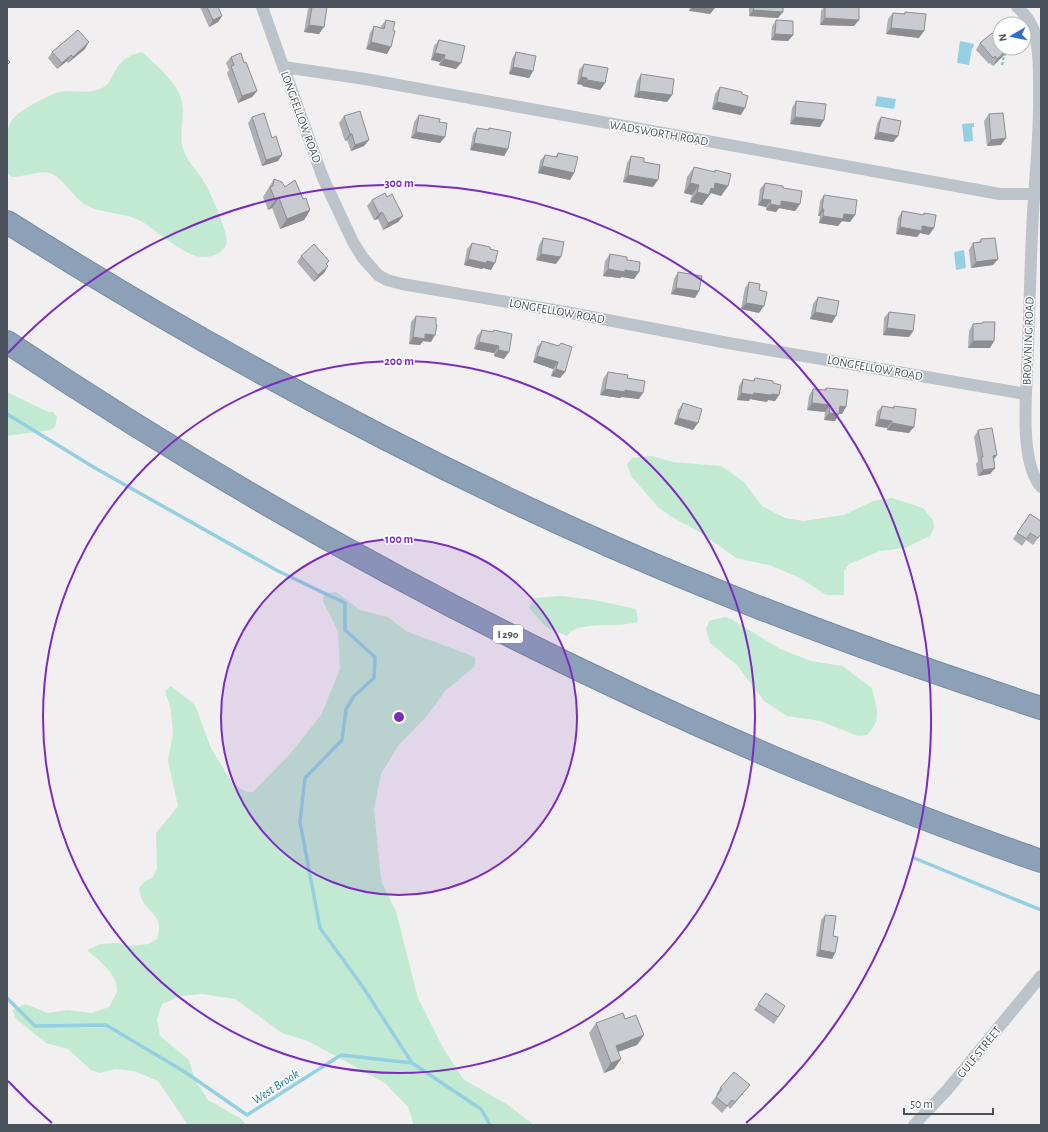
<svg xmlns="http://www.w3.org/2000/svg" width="1048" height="1132" font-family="'Alegreya Sans',sans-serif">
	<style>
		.green { fill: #c2ead2 }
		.water { fill: #94d0e2 }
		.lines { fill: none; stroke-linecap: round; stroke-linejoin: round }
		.stream { stroke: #94d0e2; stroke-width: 3.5 }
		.motorway-casing { stroke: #778ca4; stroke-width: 24 }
		.path { stroke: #7ec4a3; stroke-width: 2; stroke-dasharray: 3 2; stroke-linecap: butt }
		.minor { stroke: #bcc3ca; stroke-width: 12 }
		.motorway { stroke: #8ca1b8; stroke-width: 22 }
		.wall { fill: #adafb4 }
		.shaded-wall { fill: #8d8e92 }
		.building { fill: #c9cbd1; stroke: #8d8e92 }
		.ring { fill: none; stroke: #7b2cbf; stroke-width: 2 }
		.labels { text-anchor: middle; stroke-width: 3; stroke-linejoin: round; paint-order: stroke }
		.shield { fill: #fff; stroke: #80868c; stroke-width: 1 }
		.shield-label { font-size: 11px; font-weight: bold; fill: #49525a }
		.street-label { font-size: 12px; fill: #49525a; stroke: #fff }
		.water-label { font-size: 13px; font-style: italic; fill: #1d7d99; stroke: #fff }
		.centre { fill: #7b2cbf; stroke: #fff; stroke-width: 2 }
		.ring-label { font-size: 12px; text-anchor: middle; font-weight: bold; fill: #7b2cbf; stroke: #fff; stroke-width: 3; stroke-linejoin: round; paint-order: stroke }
	</style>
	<rect width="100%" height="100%" fill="#f1efef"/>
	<path class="green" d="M142 52C155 64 173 79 180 95 187 112 178 132 183 149 187 160 195 169 201 177 208 187 230 234 226 245 223 253 212 257 204 257 185 258 156 229 139 220 122 212 102 214 86 205 72 197 65 179 50 173 41 170 23 177 12 177L7 172C7 161 5 142 7 132 8 129 10 123 12 120 18 111 53 92 64 91 76 91 93 94 104 87 108 85 110 80 113 75 119 62 127 55 142 52Z
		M7 392 48 412H53L57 417 55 427 50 430 7 436Z
		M652 456 673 462 721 466 744 482 762 506 785 518 803 521 844 515 873 501 892 498 923 508 933 520 934 528 930 536 905 548 880 551 849 564 844 571V595H826L802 579 772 566 736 558 701 533 672 517 658 507 631 476 627 464 632 458Z
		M336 592 360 610 388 617 406 631 475 657V666L445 691 428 715 398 746 381 774 374 809 380 869 382 883 396 911 418 998 442 1046 463 1079 508 1105 534 1125H414L408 1107 385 1083 308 1041 282 1033 235 999 202 994 180 996 162 1004 157 1019 160 1036 189 1060 195 1080 208 1100 240 1118 246 1125H188L158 1081 134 1071 115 1069 100 1073 91 1070 68 1049 46 1043 15 1018 13 1010 25 1004 48 1013 67 1010 92 1013 109 1007C111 1002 117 995 117 990 118 974 97 959 87 950L101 944 119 943 130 946 148 944 157 939C163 916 155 919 144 903 141 899 140 893 139 888L145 881 152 878 157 869 156 833 178 806 168 761 173 733 171 710 165 691 171 686 195 705 211 748 233 784 247 792H253L289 755 321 715 340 669 338 631 323 601 324 593Z
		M561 596 595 600 636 609 638 622C622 627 585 623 574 630 571 631 569 634 567 636L546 627 529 608 533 598Z
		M725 617 731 619 780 649 811 661 842 666 872 688C876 708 883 719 867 735L858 736 820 721 787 716 764 701 737 665 710 643 706 629 709 621Z"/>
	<path class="water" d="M960 41 974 44 973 48H972L969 65 957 63Z
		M877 96 896 99 894 109 875 106Z
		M974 123V127H972L973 141 964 142 962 124Z
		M964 250 966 268 956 270 954 252Z"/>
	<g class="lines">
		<path class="stream" d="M7 414 95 468 278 571 345 603V630L375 657 374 678 354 696 346 709 342 740 305 778 300 822 320 928 363 987 412 1063
			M914 858 1041 910
			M7 998 35 1026 106 1025 185 1072 247 1115 341 1055 412 1063 481 1109 490 1125"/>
		<g class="motorway-casing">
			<path id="motorway" d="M7 222C201 345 405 455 615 548 754 609 897 661 1041 708
				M7 342C254 507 517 650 791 765 873 799 956 832 1041 861"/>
		</g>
		<path class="path" d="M1000 35 997 41 1000 44
			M1002 65 1004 56 1008 52 1004 48"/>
		<path class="minor" d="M262 7 323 178 353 242 363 258 378 275 387 280 402 284 571 313 728 343 1026 394
			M1017 7C1024 13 1031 21 1034 31 1039 49 1039 67 1039 85 1040 123 1037 160 1034 197 1030 254 1030 312 1027 370 1026 401 1020 462 1041 487
			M284 67 365 79 1000 194H1035
			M914 1125 947 1090 1041 976"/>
		<use href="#motorway" class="motorway"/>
	</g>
	<path class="wall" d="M200 7H219L218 8 222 16 218 22 209 27Z
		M309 7H327L319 34 304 32 308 9Z
		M749 7H783L778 18 749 16Z
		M824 7H859L854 26 820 25 821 11Z
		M905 12 919 38 886 34 888 19 893 13 903 14Z
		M386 20 387 54 366 49 370 33 374 26 381 28V26Z
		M776 20 793 35 788 41 771 40 772 27Z
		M439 40 456 69 439 65 440 62 431 60 434 46Z
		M980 43 1008 49 1003 56 993 66 990 63 989 64 976 50Z
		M85 49 68 63 67 61 57 69 48 58 52 52Z
		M516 52 533 71 529 78 509 74 512 59Z
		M231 57 244 63 257 91 252 97 238 103 227 73 229 70 226 63Z
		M584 64 605 83 600 90 582 86 583 85 577 84 579 70Z
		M641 74 672 95 667 102 634 97 637 81Z
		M720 87 741 115 712 109 715 94Z
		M796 101 820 127 790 124 792 108Z
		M989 114 1001 145 987 146 984 121Z
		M419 115 439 122 440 143 411 138 414 122Z
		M344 116 369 140 364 146 351 151 347 140 345 141 339 123Z
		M252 117 272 138 282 155 278 161 262 166 248 123Z
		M881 117 898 136 893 142 874 139 877 124Z
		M477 128 488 130 489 128 508 149 504 156 470 150 473 134Z
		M558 153 574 173 570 180 538 173 540 161 545 155 555 157Z
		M631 156 644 162 653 187 623 182 627 163Z
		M694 167 714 172 715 170 728 186 721 196 711 193 702 205 690 202 692 195 684 193 687 177Z
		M274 179 303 199 310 210 304 220 280 229 272 208 268 210 263 197Z
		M765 183 783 188 800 204 795 211 779 208 776 212 766 210V207L758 205 760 189Z
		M824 195 855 215 850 222 842 221 838 226 819 223 820 216H818L820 201Z
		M387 197 403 216 398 222 383 230 378 219 374 220 367 206 372 200Z
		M902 211 923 215 924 213 929 235 920 233 917 237 896 234 898 218Z
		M543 238 556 264 536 260 539 245Z
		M981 239 998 259 993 265 971 268 969 250 973 243H978Z
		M472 243 490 249 491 270 483 268 482 269 464 265 467 249Z
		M610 254 627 260 634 279 622 277 620 278 603 276 605 261Z
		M301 256 329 261 327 264 324 273 314 282 297 262Z
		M678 272 699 291 695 298 671 294 674 279Z
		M749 282 759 290V313L741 309 745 288Z
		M818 297 832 323 810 319 813 304Z
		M889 312 913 331 909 337 883 335 884 318Z
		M416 316 431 342 423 341 420 345 409 344 411 322Z
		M983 322 990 348H968L969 331 973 324 982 323Z
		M482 330 492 332 494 330 504 359 494 356V353L474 349 477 336Z
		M542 341 558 346 561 343 565 372 560 378 551 376 553 369 533 362 537 347Z
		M608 372 627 378 639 399 622 397 620 398 600 395 603 379Z
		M755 378 773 383 779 395 775 401 768 400 767 402 750 399 749 401 737 400 739 386 743 379 753 381Z
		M826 388 842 414 839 413 835 421 824 420 825 412 807 410 809 396 813 389 824 390Z
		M683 403 693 430 674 424 678 410Z
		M882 406 893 408 894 406 909 433 887 430V428L875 426 877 412Z
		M978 430 997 455 994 459 995 468 990 474 978 476 976 464 978 461 974 437Z
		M1030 514 1041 534 1033 545 1026 540 1022 546 1013 539Z
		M825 915 835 953 832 959 816 956 821 920Z
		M766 993 785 1006 774 1024 754 1010Z
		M625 1019 644 1035 637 1045 618 1052 621 1059 614 1069 604 1073 589 1033 596 1023Z
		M720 1088 745 1091 730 1109 728 1106 722 1113 711 1103 717 1095H716Z"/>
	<path class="shaded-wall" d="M691 7H711L715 8 710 14 689 11Z
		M753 10 783 12 778 18 749 16Z
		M222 16 218 22 209 27 213 20Z
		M825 18 859 20 854 26 820 25Z
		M309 25 324 27 319 34 304 32Z
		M891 28 924 31 919 38 886 34Z
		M775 34 793 35 788 41 771 40Z
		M89 42 85 49 68 63 73 57Z
		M371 42 391 47 387 54 366 49Z
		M1008 49 1003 56 993 66 997 59Z
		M435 53 445 55 440 62 431 60Z
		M71 55 67 61 57 69 62 63Z
		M444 59 461 63 456 69 439 65Z
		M513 67 533 71 529 78 509 74Z
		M581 77 587 78 583 85 577 84Z
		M587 80 605 83 600 90 582 86Z
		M257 91 252 97 238 103 242 96Z
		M639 91 672 95 667 102 634 97Z
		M717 102 745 108 741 115 712 109Z
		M795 117 824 120 820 127 790 124Z
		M416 132 445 137 440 143 411 138Z
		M878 132 898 136 893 142 874 139Z
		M350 134H352L347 140 345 141Z
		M1006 138 1001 145 987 146 991 140Z
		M369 140 364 146 351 151 355 145Z
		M474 143 508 149 504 156 470 150Z
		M282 155 278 161 262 166 266 160Z
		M542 166 574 173 570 180 538 173Z
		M628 175 658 180 653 187 623 182Z
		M690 183 699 185 692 195 684 193Z
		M715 183 728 186 721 196 711 193 702 205 690 202 697 192Z
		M279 198 272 208 268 210 275 200Z
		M762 199 771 200 766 207 758 205Z
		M781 201 800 204 795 211 779 208 776 212 766 210 770 204Z
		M822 209H824L820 216H818Z
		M310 210 304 220 280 229 287 219Z
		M382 212 378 219 374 220 379 214Z
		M844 214 855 215 850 222 842 221 838 226 819 223 823 216Z
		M403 216 398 222 383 230 388 223Z
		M922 226 934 228 929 235 920 233 917 237 896 234 900 227Z
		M541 254 561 257 556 264 536 260Z
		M468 259 487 261 495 263 491 270 483 268 482 269 464 265Z
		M998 259 993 265 971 268 976 262Z
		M328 266 324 273 314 282 318 275Z
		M608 269 625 270 639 272 634 279 622 277 620 278 603 276Z
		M676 288 699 291 695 298 671 294Z
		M746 303 764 306 759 313 741 309Z
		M815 312 836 316 832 323 810 319Z
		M887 328 913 331 909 337 883 335Z
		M425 334 435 335 431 342 423 341 420 345 409 344 413 337Z
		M973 341H994L990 348H968Z
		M479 342 499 346 494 353 474 349Z
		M498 350 509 352 504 359 494 356Z
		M537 356 558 362 553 369 533 362Z
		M556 369 565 372 560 378 551 376Z
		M605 389 625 390 643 393 639 399 622 397 620 398 600 395Z
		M741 393H754L779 395 775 401 768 400 767 402 750 399 749 401 737 400Z
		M812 403 830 405 825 412 807 410Z
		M840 406 846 407 842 414 835 413Z
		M829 413 839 414 835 421 824 420Z
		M678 418 698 423 693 430 674 424Z
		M879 419 892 421 887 428 875 426Z
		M892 423 914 427 909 433 887 430Z
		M997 455 992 462 993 456Z
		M995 468 990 474 978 476 983 470Z
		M820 950 835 953 832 959 816 956Z
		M644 1035 637 1045 609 1055 616 1046Z
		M621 1059 614 1069 604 1073 611 1063Z
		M750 1085 730 1109 735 1102Z"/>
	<path class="building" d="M207 7H218L222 16 213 20Z
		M312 7H327L324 27 309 25Z
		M754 7H783V12L753 10Z
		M825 7H859V20L825 18Z
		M905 12 926 14 924 31 891 28 893 13 905 14Z
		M386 20 395 22 393 30 395 31 391 47 371 42 374 26 384 29Z
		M776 20 793 21V35L775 34Z
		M78 30 89 42 73 57 71 55 62 63 52 52Z
		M992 33 1000 41V48H1007L1008 49 997 59 995 56 993 58 980 43Z
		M439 40 465 46 461 63 444 59 445 55 435 53Z
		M516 52 536 56 533 71 513 67Z
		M241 53 244 63 246 62 257 91 242 96 231 66 234 65 231 57Z
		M7 59 10 62 7 65Z
		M584 64 608 68 605 83 587 80V78L581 77Z
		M641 74 674 79 672 95 639 91Z
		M720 87 742 92V94L748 96 745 108 717 102Z
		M796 101 826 104 824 120 795 117Z
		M360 111 369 140 355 145 352 134H350L344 116Z
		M264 113 272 138 276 136 282 155 266 160 252 117Z
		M1003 113 1006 138 991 140 989 114Z
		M419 115 440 119 439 122 447 123 445 137 416 132Z
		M881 117 901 121 898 136 878 132Z
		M477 128 489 130V128L511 132 508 149 474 143Z
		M558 153 578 157 574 173 542 166 545 155 557 157Z
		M631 156 644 158V162L660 165 658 180 628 175Z
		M694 167 715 172V170L731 174 728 186 715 183 714 189 711 188 709 195 697 192 699 185 690 183Z
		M274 179 282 182 285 187 295 180 303 199 306 198 310 210 287 219 279 198 275 200 270 187 273 186Z
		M765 183 783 186V188L802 191 800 204 781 201V206L770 204 771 200 762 199Z
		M385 193 387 197 392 194 403 216 388 223 382 212 379 214 372 200Z
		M824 195 857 200 855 215 844 214 843 219 823 216 824 209H822Z
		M902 211 924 215V213L936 215 934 228 922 226V231L900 227Z
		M543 238 564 242 561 257 541 254Z
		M995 238 998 259 976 262 973 243 981 242V239Z
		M472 243 490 247V249L498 251 495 263 487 261 486 263 468 259Z
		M314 244 329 261 326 264 328 266 318 275 301 256Z
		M610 254 627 257V260L640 262 639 272 625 270V272L608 269Z
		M678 272 702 276 699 291 676 288Z
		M749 282 760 284 759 290 767 292 764 306 746 303Z
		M818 297 839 301 836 316 815 312Z
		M889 312 915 315 913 331 887 328Z
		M416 316 436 318V325H437L435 335 425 334V339L413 337Z
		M983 322H995L994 341H973V324L983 323Z
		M482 330 493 332 494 330 512 334 509 352 498 350 499 346 479 342Z
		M542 341 559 346 561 343 572 347 565 372 556 369 558 362 537 356Z
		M608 372 628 375 627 378 645 381 643 393 625 390V392L605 389Z
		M755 378 773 381V383L781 385 779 395 772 394 771 395 754 393 753 395 741 393 743 379 754 381Z
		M826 388 848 390 846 407 840 406 839 414 829 413 830 405 812 403 813 389 826 390Z
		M683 403 702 409 698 423 678 418Z
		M882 406 894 408V406L916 409 914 427 892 423V421L879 419Z
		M992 428 997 455 993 456 995 468 983 470 981 457H983L978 430Z
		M1030 514 1041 521V534L1038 538 1030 533 1027 539 1017 533Z
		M825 915 836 916 833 936 838 937 835 953 820 950Z
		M766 993 785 1006 778 1017 758 1004Z
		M623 1013 625 1019 636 1015 644 1035 616 1046 621 1059 611 1063 596 1023Z
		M734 1072 750 1085 735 1102 732 1100 727 1106 716 1097 722 1089 720 1088Z"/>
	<circle cx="399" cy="717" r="178" fill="#7b2cbf" fill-opacity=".12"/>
	<g class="ring">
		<circle cx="399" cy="717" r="178"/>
		<circle cx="399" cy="717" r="356"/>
		<path d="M52 1123A534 534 0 0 1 8 1081M8 353A534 534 0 1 1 746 1123"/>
	</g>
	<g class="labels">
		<rect class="shield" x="493" y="625" width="30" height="18" rx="3"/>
		<g class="shield-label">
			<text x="508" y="638">I 290</text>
		</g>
		<g class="street-label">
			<text transform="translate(301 117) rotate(70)" y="4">LONGFELLOW ROAD</text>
			<text transform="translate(659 133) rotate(10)" y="4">WADSWORTH ROAD</text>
			<text transform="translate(557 311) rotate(10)" y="4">LONGFELLOW ROAD</text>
			<text transform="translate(1028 341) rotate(-88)" y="4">BROWNING ROAD</text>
			<text transform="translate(875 368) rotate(10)" y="4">LONGFELLOW ROAD</text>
			<text transform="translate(979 1052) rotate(-51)" y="4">GULF STREET</text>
		</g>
		<g class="water-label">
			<text transform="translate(275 1086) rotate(-33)" y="5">West Brook</text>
		</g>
	</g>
	<circle cx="399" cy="717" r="6" class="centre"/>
	<g class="ring-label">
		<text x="399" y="187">300 m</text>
		<text x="399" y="365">200 m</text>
		<text x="399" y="543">100 m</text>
	</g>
	<rect width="1048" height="1132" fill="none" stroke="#49525a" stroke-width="16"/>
	<g transform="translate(1012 36) rotate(261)"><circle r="19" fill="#ffffff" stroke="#b6babd"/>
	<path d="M0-3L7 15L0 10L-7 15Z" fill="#2e70cc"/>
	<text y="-6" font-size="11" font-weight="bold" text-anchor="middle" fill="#49525a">N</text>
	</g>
	<path d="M904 1108v6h89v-6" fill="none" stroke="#49525a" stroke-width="2"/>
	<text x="910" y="1108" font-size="12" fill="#49525a" stroke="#ffffff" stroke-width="3" paint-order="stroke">50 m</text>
</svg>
